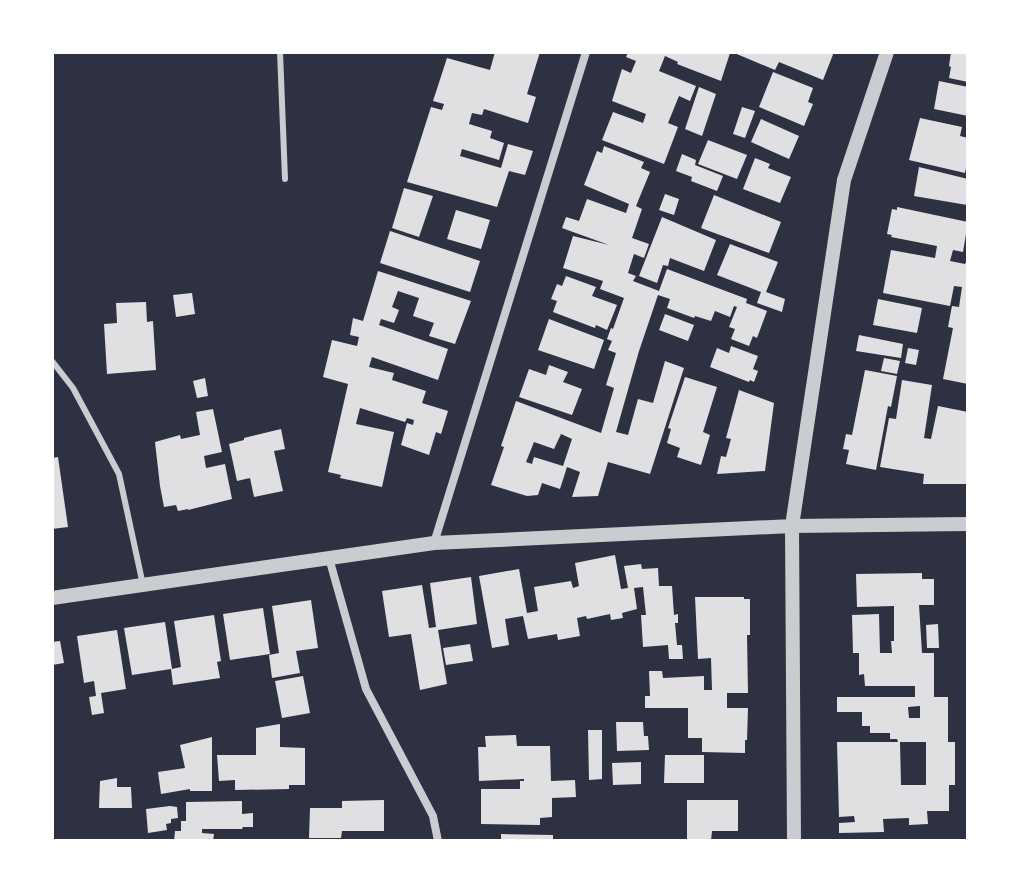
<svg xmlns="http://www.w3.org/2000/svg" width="1020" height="893" font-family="'Source Sans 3',sans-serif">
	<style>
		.building { fill: #e0e0e3; fill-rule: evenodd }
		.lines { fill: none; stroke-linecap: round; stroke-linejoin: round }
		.service { stroke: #caccd0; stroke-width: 6 }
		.minor { stroke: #caccd0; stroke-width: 8 }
		.tertiary { stroke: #caccd0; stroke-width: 14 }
	</style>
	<rect width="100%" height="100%" fill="#2d3142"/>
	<path class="building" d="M495 52H540L527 94 536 97 528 123 484 109 482 115 472 113 469 124 492 131 490 138 504 143 499 160 462 149 460 156 501 168 508 144 533 151 525 175 509 171 497 207 407 182 431 107 442 110 444 104 433 101 447 58 490 70Z
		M628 52 730 53 721 81 677 64 678 62 665 56 659 71 696 86 690 101 679 96 668 123 678 127 664 164 602 140 613 112 643 123 646 114 612 101 622 69 631 73 636 61 626 57Z
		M732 52H834L823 80 779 62 775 70Z
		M951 52H968V82L949 78 951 67 949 66Z
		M773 72 813 88 808 102 813 104 804 126 759 107Z
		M939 81 968 87V116L934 109Z
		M699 87 716 94 702 136 685 129Z
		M742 107 755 111 745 138 733 134Z
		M920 118 962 127 960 136 968 138V157L965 173 909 160Z
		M761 119 799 136 789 159 751 142Z
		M708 140 747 155 737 179 698 164Z
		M604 146 644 162 641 168 650 172 636 206 642 209 632 238 649 244 644 258 634 254 628 273 636 276 633 281 659 291 667 269 747 299 746 303 767 311 757 338 753 336 749 346 731 339 735 329 729 327 737 307 734 306 730 317 715 311 711 321 695 316 694 318 667 308 670 299 658 295 639 351 616 432 628 435 638 399 653 403 665 361 684 368 650 474 608 462 598 496 572 497 580 472 567 467 560 489 542 483 538 495 527 496 491 485 504 447 501 446 516 401 601 433 614 388 606 385 616 353 608 350 612 341 607 339 611 328 613 329 624 298 600 289 603 281 563 268 573 236 609 245 562 228 566 217 579 221 587 199 626 213 629 204 584 185 597 151 602 153ZM561 434 572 439 563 466 534 457 532 464 526 462 534 442 554 449Z
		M682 154 696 160 695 165 723 176 717 191 691 181 692 177 676 171Z
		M755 158 770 164 768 168 791 177 780 203 743 189Z
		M919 167 968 179 967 205 914 196Z
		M404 188 433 196 419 237 392 228Z
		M665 194 679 199 674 215 659 210Z
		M714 195 781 222 769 253 701 228Z
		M897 207 968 222 963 252 953 250 950 261 965 264 968 258V384L943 379 953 328 948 327 952 306 959 307 962 287 954 286 950 306 883 293 891 250 935 258 937 246 891 237 892 235 887 234 892 209 897 210Z
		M456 210 490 220 481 249 447 239Z
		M662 217 716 240 704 271 670 258 668 266 663 265 657 283 639 276Z
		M390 231 480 261 470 292 380 263Z
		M730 244 778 262 766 292 785 299 782 312 757 303 761 292 717 275Z
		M378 271 471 301 455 344 429 336 434 323 413 316 419 298 398 291 392 307 399 310 394 323 381 319 379 325 448 349 438 380 372 357 369 367 394 373 392 380 426 391 422 403 448 411 441 434 436 432 429 455 401 445 407 423 413 425 414 420 407 418 405 422 360 408 356 424 394 432 382 487 340 478 341 475 328 472 348 384 323 377 332 340 357 346 359 337 350 335 353 318 363 321Z
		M566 276 596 287 592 296 617 305 607 330 596 325 595 328 553 312 557 301 551 299 557 284 562 286Z
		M192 293 195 314 176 317 173 295Z
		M878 299 922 308 917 333 873 325Z
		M146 302 147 322 153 321 156 370 107 374 104 324 117 323 116 303Z
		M665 314 694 325 688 341 659 330Z
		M549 319 604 340 594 369 538 350Z
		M859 335 903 344 901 358 856 351Z
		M731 346 758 356 753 369 758 371 754 382 750 380 749 382 710 367 717 348 729 353Z
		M908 348 919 350 916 365 905 363Z
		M884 358 900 361 897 374 881 371Z
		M549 365 568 372 563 382 582 389 572 415 519 397 529 369 546 375Z
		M865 370 897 376 891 407 888 406 876 470 846 464 849 450 843 449 846 434 852 435Z
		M685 377 717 387 703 432 710 435 701 465 677 457 680 448 667 443 671 429 668 428Z
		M205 378 208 396 197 398 193 381Z
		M902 380 932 385 924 438 931 439 938 406 968 412 966 427 968 428 967 484H923L924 474 880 467 889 418 896 419Z
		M739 390 774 403 765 471 717 474 721 456 726 457 731 439 726 438Z
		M213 409 222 452 204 456 206 468 225 464 232 499 188 510V509L178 511 176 505 164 507 160 486 155 442 180 435 181 439 200 435 196 412Z
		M281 429 285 449 274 451 283 491 254 497 250 478 237 481 229 444 244 440V438Z
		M58 457 68 527 52 529V458Z
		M615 555 621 589 628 588 624 566 641 564 642 569 658 568 659 586H672L674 615 678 614V623H675L677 645H682L683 659H669L668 645 643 647 641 615H646L643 587 634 588 637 609 622 613 623 618 611 620 610 614 587 619 586 616 577 618 580 636 558 640 557 634 528 639 523 616 505 619 509 645 492 648 479 576 519 569 527 613 538 611 534 587 571 581 573 588 579 586 575 563Z
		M922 573V579H934V605H919L922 653H934V697H948V742H955V785H949V811H927L928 824 909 825V818L883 819 884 832 839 833V823L855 822 854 816 839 817 837 742H898L897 739H890V733H870V726H862V712H837V697H915V686H865L864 674 859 675V653H853L852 615 879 614 880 653H892L891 641H894V606L857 607 856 574ZM920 706V718H909L908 707ZM900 742H926V785H901Z
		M471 577 477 624 438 630 447 684 420 690 411 634 389 637 382 591 422 585 429 628 436 627 430 583Z
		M695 597H744V599H750V635H747L748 693H727V708H748L747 740H745V753L702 752V738H688V708H645V696H650L649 671H662L663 678 704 676V690H712L711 658 698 659Z
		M311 600 318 648 296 651 300 673 272 678 269 655 279 653 272 606Z
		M263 608 270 654 230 660 223 614Z
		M214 615 221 661 217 662 220 678 173 685 171 669 132 675 124 628 165 622 172 669 181 667 174 621Z
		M938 624 939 648H927L926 625Z
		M117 630 126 689 101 693 104 713 92 715 89 697 96 696 94 681 84 683 77 636Z
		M60 641 64 663 52 665V642Z
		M470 644 473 661 446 665 443 648Z
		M303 676 310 713 282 718 275 681Z
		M616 722H643L644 736H648L649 750 617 751Z
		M280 724V747L305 748V785H289V789L235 790V780L219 781 217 755H256V728Z
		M588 730H602V779L589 780Z
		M516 735 517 746H550L551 781 575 780 576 797 552 798V817L540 818V825L481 824V789H520V781H524V779L479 781 478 747H486L485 736Z
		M212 737V791H190V789L161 794 158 772 185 768 180 745Z
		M665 755H704V783H664Z
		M641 762V784L613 785 612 763Z
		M117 778V787H131L132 808H99L100 781Z
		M384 800V831H342L341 838H309L310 808H342V801Z
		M687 800H738V831H712L711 841H687Z
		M242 801V814L253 813V827H243L242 829H202V833L214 834 213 841H174L175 831H181V821H186V802Z
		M170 806 177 807 178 818 171 819V823L166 824 167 830 148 833 146 809Z
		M501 834 553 835V841H501Z"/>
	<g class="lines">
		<path class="service" d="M280 52 285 179
			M52 361 73 388 119 474 143 585"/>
		<path class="minor" d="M434 543 586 52
			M329 558 366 689 433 816 438 841"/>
		<path class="tertiary" d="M52 598 434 543 792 526 968 524
			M794 841 792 526 844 180 887 52"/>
	</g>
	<rect width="1020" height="893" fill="none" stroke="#ffffff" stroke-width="108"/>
</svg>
